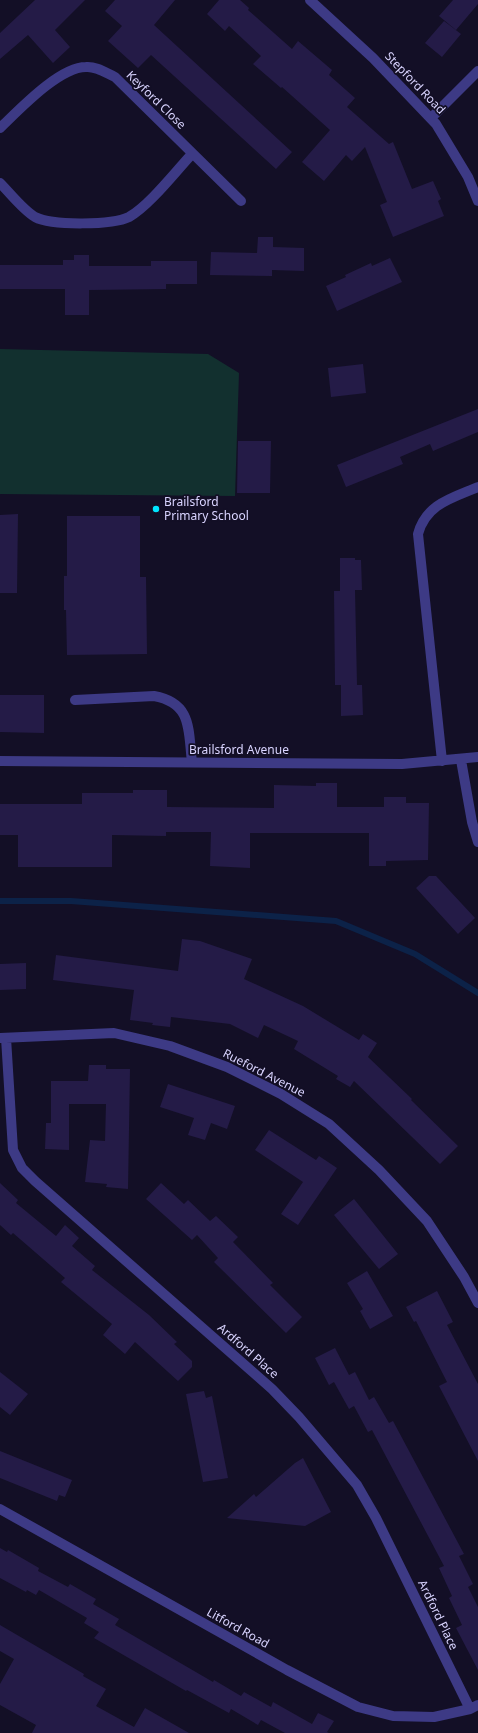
<svg xmlns="http://www.w3.org/2000/svg" width="478" height="1733" font-family="'Noto Sans',sans-serif">
	<style>
		.green { fill: #12302f }
		.lines { fill: none; stroke-linecap: round; stroke-linejoin: round }
		.stream { stroke: #0c2248; stroke-width: 6 }
		.building { fill: #241b47 }
		.service { stroke: #3d3a85; stroke-width: 10 }
		.minor { stroke: #3d3a85; stroke-width: 10 }
		.poi-dot { fill: #00e5ff; stroke: #130f26; stroke-width: 1.5 }
		.labels { text-anchor: middle; stroke-width: 3.5; stroke-linejoin: round; paint-order: stroke }
		.street-label { font-size: 12px; fill: #d9d4ff; stroke: #130f26 }
		.poi-label { font-size: 12px; fill: #d9d4ff; stroke: #130f26; text-anchor: start }
	</style>
	<rect width="100%" height="100%" fill="#130f26"/>
	<path class="green" d="M0 349 208 354 239 373 235 496 0 494Z"/>
	<g class="lines">
		<path class="stream" d="M0 901H71L336 921 415 954 478 993"/>
	</g>
	<path class="building" d="M35 0H85L55 30 70 47 53 63 28 35 0 59V33Z
		M115 0H175L154 25 292 152 276 169 151 55 138 68 108 41 122 26 105 11Z
		M219 0H240L249 8 248 10 292 49 298 41 332 70 329 75 355 98 347 107 389 144 393 142 412 189 433 181 441 199 438 201 444 216 393 237 380 205 387 202 365 147 352 161 346 155 324 181 302 162 330 130 282 87 281 88 253 64 261 56 229 26 225 31 207 14Z
		M453 0H478V4L456 30 439 16Z
		M444 21 461 34 442 57 425 43Z
		M258 237H273V247L304 248V271L272 270V276L210 275 211 252 257 253Z
		M74 255H89V266H151V261H197V284H166V289L89 290V315H65V289H0V265H63V260H74Z
		M390 258 402 282 337 311 326 286 346 277 345 275 371 263 372 266Z
		M363 364 366 393 331 397 328 368Z
		M478 409V432L433 451 430 444 400 457 403 464 346 487 337 465Z
		M238 441H271L270 493H237Z
		M18 514 17 593H0V515Z
		M67 516H140V577H146L147 654 67 655 66 610H64V576H67Z
		M340 558H355V560H361L362 590H355L357 685H362L363 715 341 716V685H335L334 591H340Z
		M0 695H44V733L0 732Z
		M316 783H337V807H384V797H406V803H429L428 860 386 861V866H369V833H250V868L210 866 211 832H166V836L112 835V867H18V835H0V804H82V793H133V790H167V807L274 808V785L316 786Z
		M429 876H436L475 918 458 934 416 888Z
		M182 939 200 941 252 959 244 979 303 1006 359 1040 363 1034 377 1043 368 1057 412 1099 411 1100 458 1146 440 1164 354 1081 350 1087 336 1079 338 1076 294 1049 298 1041 264 1025 258 1038 230 1024 171 1017 170 1027 152 1025 153 1023 130 1020 134 990 53 980 56 955 178 971Z
		M26 963V989L0 990V964Z
		M89 1065H106V1069H130L128 1189 106 1187 107 1184 85 1182 90 1140 105 1141 106 1104H69V1150L45 1149 46 1123H51V1081H88Z
		M168 1084 235 1106 227 1129 211 1123 205 1140 188 1135 194 1118 160 1107Z
		M269 1130 316 1160 319 1156 337 1168 298 1225 281 1214 303 1182 255 1150Z
		M0 1183 18 1200 16 1203 56 1236 65 1225 79 1238 72 1246 95 1266 92 1270 149 1315 177 1342 174 1344 192 1361V1367L178 1381 135 1342 125 1354 103 1335 112 1324 61 1282 65 1278 13 1233 11 1235 0 1225Z
		M161 1183 184 1204 188 1200 210 1221 216 1216 238 1237 233 1242 273 1283 270 1285 302 1317 286 1333 214 1262 218 1258 197 1235 192 1240 146 1199Z
		M354 1199 398 1254 379 1269 334 1215Z
		M367 1271 393 1316 370 1329 360 1311 363 1309 347 1283Z
		M437 1291 453 1322 447 1325 478 1384V1461L439 1386 447 1382 416 1321 414 1322 406 1307Z
		M335 1348 349 1375 355 1372 369 1400 374 1397 389 1423 393 1421 464 1554 459 1556 473 1584 468 1587 478 1607V1670L456 1628 462 1625 449 1598 452 1596 439 1568 444 1566 372 1430 368 1432 354 1406 349 1409 334 1382 329 1385 315 1358Z
		M0 1372 28 1394 10 1415 0 1407Z
		M204 1391 206 1398 212 1396 228 1478 203 1482 186 1394Z
		M0 1451 72 1480 65 1497 59 1495 57 1501 0 1478Z
		M303 1458 331 1512 305 1526 227 1518 254 1494 256 1497 295 1463Z
		M0 1548 7 1552 8 1550 39 1568 38 1571 68 1587 70 1584 96 1599 93 1604 119 1619 115 1625 213 1682 214 1680 241 1696 244 1692 271 1707 273 1702 312 1724 318 1713 334 1721 327 1732 329 1733H285L261 1720 258 1725 231 1709 229 1713 187 1690 186 1691 94 1638 99 1632 84 1623 87 1618 39 1590 36 1595 27 1590 26 1592 0 1578Z
		M0 1625 84 1674 83 1676 106 1689 96 1706 134 1727 145 1708 189 1733H32L36 1725 0 1705V1684L14 1659 0 1651Z"/>
	<g class="lines">
		<path class="service" d="M75 700 154 696C193 703 188 731 192 762"/>
		<path class="minor" d="M310 0 373 58 436 124 468 177 478 201
			M431 118 478 71
			M0 128C19 110 59 67 86 67 96 66 106 73 115 77L241 201
			M0 183C10 193 23 210 35 217 52 226 113 225 129 217 149 206 176 171 192 154
			M461 760 472 822 478 842
			M0 761 402 764 478 757
			M442 761 418 534C426 504 452 498 478 487
			M0 1038 114 1033 170 1046 227 1067 281 1094 329 1124 379 1170 427 1221 464 1277 478 1303
			M6 1038 13 1150 22 1168 35 1181 272 1389 299 1417 357 1485 376 1518 470 1709
			M0 1509 287 1670 358 1707 393 1716 434 1717 470 1709 478 1705"/>
	</g>
	<circle class="poi-dot" cx="156" cy="509" r="4"/>
	<g class="labels">
		<g class="street-label">
			<text transform="translate(415 83) rotate(46)" y="4">Stepford Road</text>
			<text transform="translate(156 100) rotate(44)" y="4">Keyford Close</text>
			<text x="239" y="754">Brailsford Avenue</text>
			<text transform="translate(264 1073) rotate(27)" y="4">Rueford Avenue</text>
			<text transform="translate(248 1351) rotate(41)" y="4">Ardford Place</text>
			<text transform="translate(438 1615) rotate(64)" y="4">Ardford Place</text>
			<text transform="translate(238 1628) rotate(29)" y="4">Litford Road</text>
		</g>
		<g class="poi-label">
			<text x="164" y="506">Brailsford<tspan x="164" dy="14">Primary School</tspan></text>
		</g>
	</g>
</svg>
